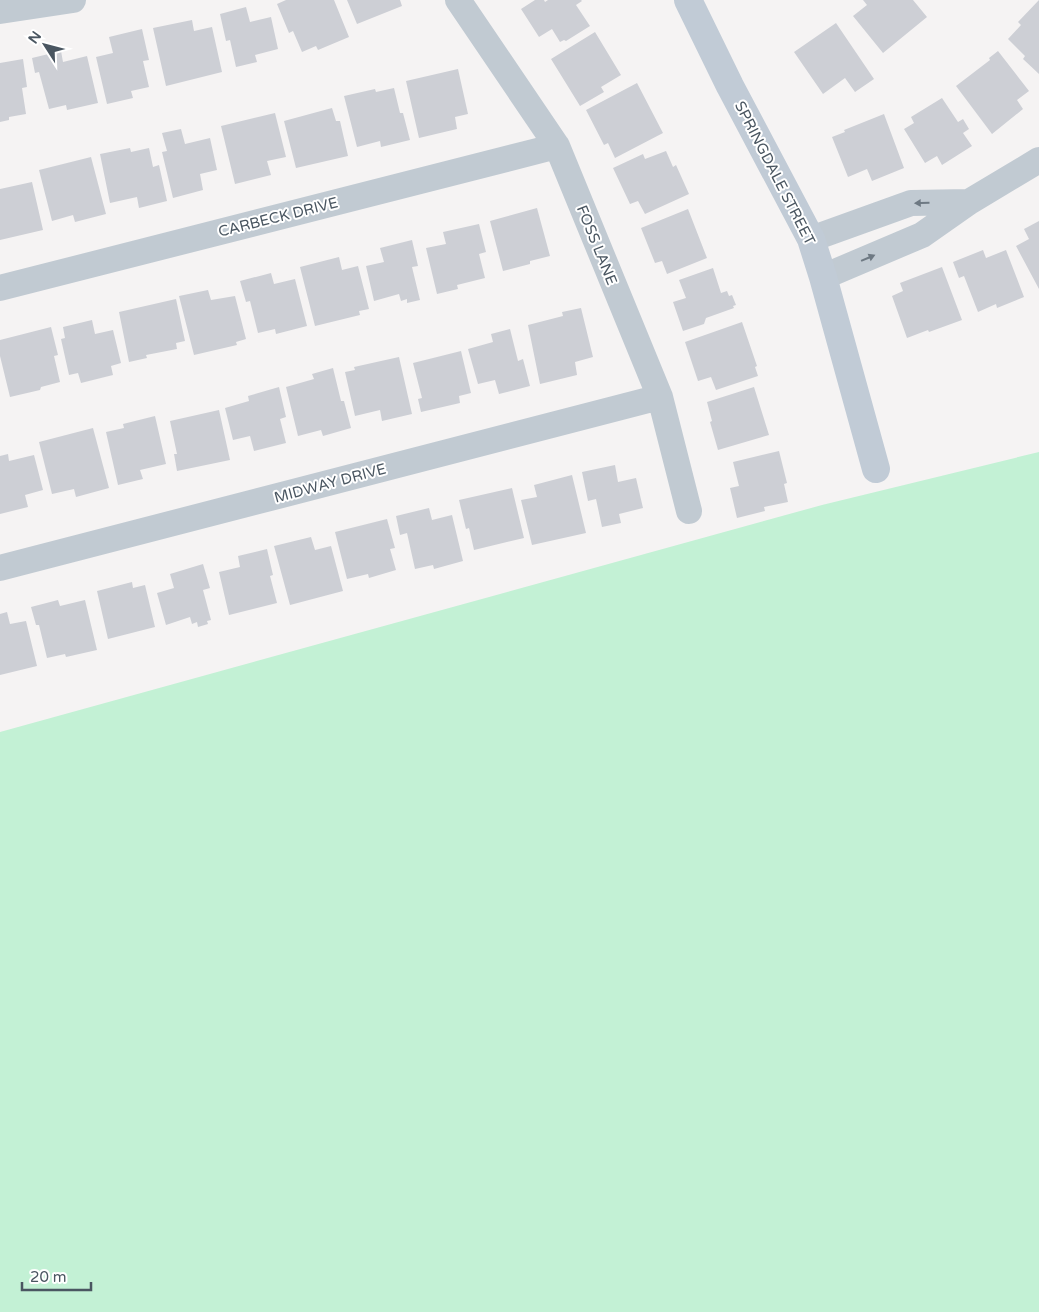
<svg xmlns="http://www.w3.org/2000/svg" width="1039" height="1312" font-family="'Varela Round',sans-serif">
	<style>
		.green { fill: #c3f1d5 }
		.building { fill: #cdcfd5 }
		.lines { fill: none; stroke-linecap: round; stroke-linejoin: round }
		.street { stroke: #c1cad2; stroke-width: 26 }
		.secondary { stroke: #c1cbd6; stroke-width: 28 }
		.oneway { fill: #6e7983 }
		.labels { text-anchor: middle; stroke-width: 4; stroke-linejoin: round; paint-order: stroke }
		.street-label { font-size: 15px; fill: #4a5661; stroke: #fff }
	</style>
	<rect width="100%" height="100%" fill="#f5f3f3"/>
	<path class="green" d="M1039 452V1312H0V732L822 505Z"/>
	<path class="building" d="M286 0H334L349 37 318 50 316 46 302 52 293 31 289 33 277 4Z
		M347 0H400L402 6 357 24Z
		M535 0H544L545 2 548 0H581L582 1 576 5 590 26 566 41 564 40 560 42 552 29 539 37 521 9Z
		M863 0H913L927 17 883 53 853 16 867 5Z
		M1039 0V74L1023 59 1025 56 1008 39 1021 25 1018 22Z
		M246 7 250 22 271 17 278 49 255 55 257 62 236 67 230 40 226 41 220 14Z
		M192 20 194 31 212 27 222 72 166 86 153 28Z
		M836 23 874 79 855 92 845 78 823 94 794 52Z
		M142 29 149 60 143 61 149 87 131 91 133 98 107 104 96 57 113 53 109 37Z
		M595 32 621 75 601 87 604 92 580 106 551 59Z
		M61 51 63 62 87 56 98 103 67 110 66 105 49 109 39 72 35 73 32 58Z
		M998 51 1029 91 1017 100 1023 109 992 134 956 86 990 60 989 58Z
		M23 59 27 87 22 88 26 114 9 117V120L0 122V63Z
		M458 69 468 114 455 117 457 129 419 138 406 81Z
		M637 83 663 133 615 158 608 143 604 145 586 110Z
		M394 88 400 113H403L410 140 381 147 380 141 357 147 344 96 375 89 376 92Z
		M942 98 958 122 963 119 969 129 963 133 972 146 942 165 937 156 925 163 904 129 914 123 911 117Z
		M332 108 336 121H340L348 156 296 168 284 121Z
		M275 113 286 157 267 161 271 175 235 184 221 126Z
		M884 114 904 168 872 181 867 169 848 177 832 137 845 132 844 130Z
		M181 129 185 144 210 138 217 170 200 174 203 190 173 198 162 152 167 151 162 133Z
		M130 148 131 152 149 148 153 167 159 165 167 201 139 208 137 197 110 203 100 154Z
		M666 151 673 167 676 165 689 194 645 214 638 201 630 204 613 168 643 154 645 159Z
		M91 157 106 214 75 222 73 215 52 221 39 170Z
		M32 182 43 230 0 240V189Z
		M537 208 550 256 530 261V264L503 271 490 221Z
		M688 209 707 258 667 274 662 261 655 263 641 228Z
		M1039 221V289L1016 246 1029 239 1024 229Z
		M479 224 486 252 479 254 485 278 457 285 458 289 437 294 426 248 446 244 443 232Z
		M412 240 418 266 412 267 420 300 407 303V299L401 301 399 294 374 301 366 266 384 262 380 248Z
		M983 250 986 258 1006 250 1024 297 997 308 996 304 978 312 964 276 959 278 953 262Z
		M339 257 342 270 358 266 369 309 359 311 360 315 315 326 300 267Z
		M942 267 962 320 929 332 928 330 907 338 892 296 903 291 900 283Z
		M713 268 721 293 727 291 729 296 732 295 736 305 733 306 734 308 706 318 704 324 683 331 673 302 686 298 679 280Z
		M271 273 274 284 295 279 307 326 276 334 275 329 258 333 250 301 246 302 240 281Z
		M208 290 211 300 235 296 246 339 236 342 237 345 194 355 179 296Z
		M176 299 185 341 176 343 177 349 146 355 147 358 129 362 119 312Z
		M581 308 593 357 575 362 577 375 540 384 528 325 563 316 562 312Z
		M92 320 95 334 113 330 121 363 111 366 113 375 81 383 78 373 69 375 61 339 65 338 63 327Z
		M742 322 757 366 755 367 758 376 716 390 711 377 698 381 685 342Z
		M51 327 58 355 54 356 60 382 41 387 40 390 10 397 0 356V340Z
		M510 329 518 361 523 359 530 386 499 394 495 380 478 384 468 349 493 342 491 334Z
		M461 351 471 393 459 396 460 403 421 412 418 399 422 398 413 363Z
		M399 357 412 414 382 421 380 410 355 416 345 372 355 370 354 367Z
		M333 368 341 401H344L351 428 323 436 321 430 298 436 286 387 314 379 312 374Z
		M279 387 286 417 280 419 286 443 254 451 250 436 233 440 225 408 249 401 248 396Z
		M754 387 769 435 718 450 710 422 712 421 707 402Z
		M219 410 230 460 177 471 174 454H177L170 421Z
		M155 416 166 464 140 470 143 479 118 485 106 432 124 428 123 424Z
		M93 428 109 488 76 497 74 489 52 494 39 442Z
		M779 451 787 483 784 484 788 502 764 507 765 511 737 518 730 488 739 486 733 462Z
		M8 454 9 461 34 455 43 490 25 495 28 507 0 514V456Z
		M615 465 618 482 636 478 643 508 619 514 621 523 602 527 596 499 588 501 582 472Z
		M572 475 586 533 532 545 521 500 537 497 534 485Z
		M512 488 524 538 474 550 469 528 466 529 459 500Z
		M429 508 432 520 452 515 463 561 434 569 433 565 415 569 407 533 400 535 396 516Z
		M387 519 395 548 390 549 396 570 369 578 368 574 347 579 335 532Z
		M311 537 315 550 331 546 343 591 290 605 274 546Z
		M267 549 273 575 270 576 277 603 229 615 219 572 240 567 238 556Z
		M203 564 210 588 203 590 211 620 207 621 208 624 198 627 197 622 192 624 190 617 166 625 157 593 174 588 170 574Z
		M132 582 133 588 145 585 155 627 108 639 97 591Z
		M58 600 60 606 85 600 97 650 66 657 65 654 47 658 39 625H36L31 607Z
		M7 612 10 624 26 621 37 666 0 675V614Z"/>
	<g class="lines">
		<path class="street" d="M458 0 557 146 660 397 689 511
			M0 11 73 0
			M969 202 1039 160
			M811 239 911 203 969 202 922 235 823 277
			M0 288 557 146
			M0 568 660 397"/>
		<path class="secondary" d="M688 0 730 86 811 239 823 277 876 469"/>
	</g>
	<defs><path id="oneway-solid" d="M-6-.8H1V-3.2L6.5 0L1 3.2V.8H-6Z" transform="scale(1.25)"/></defs>
	<g class="oneway">
		<use href="#oneway-solid" transform="translate(922 203) rotate(178)"/>
		<use href="#oneway-solid" transform="translate(868 258) rotate(-23)"/>
	</g>
	<g class="labels">
		<g class="street-label">
			<text transform="translate(775 173) rotate(63)" y="5">SPRINGDALE STREET</text>
			<text transform="translate(278 217) rotate(-14)" y="5">CARBECK DRIVE</text>
			<text transform="translate(597 245) rotate(68)" y="5">FOSS LANE</text>
			<text transform="translate(330 483) rotate(-15)" y="5">MIDWAY DRIVE</text>
		</g>
	</g>
	<g transform="translate(45 45) rotate(306)" stroke="#ffffff" stroke-width="4" paint-order="stroke">
	<path d="M0-4L9 19L0 12L-9 19Z" fill="#4a5661"/>
	<text y="-8" font-size="14" font-weight="bold" text-anchor="middle" fill="#4a5661">N</text>
	</g>
	<path d="M22 1282v8h69v-8" fill="none" stroke="#4a5661" stroke-width="2.5"/>
	<text x="30" y="1282" font-size="15" fill="#4a5661" stroke="#ffffff" stroke-width="4" paint-order="stroke">20 m</text>
</svg>
